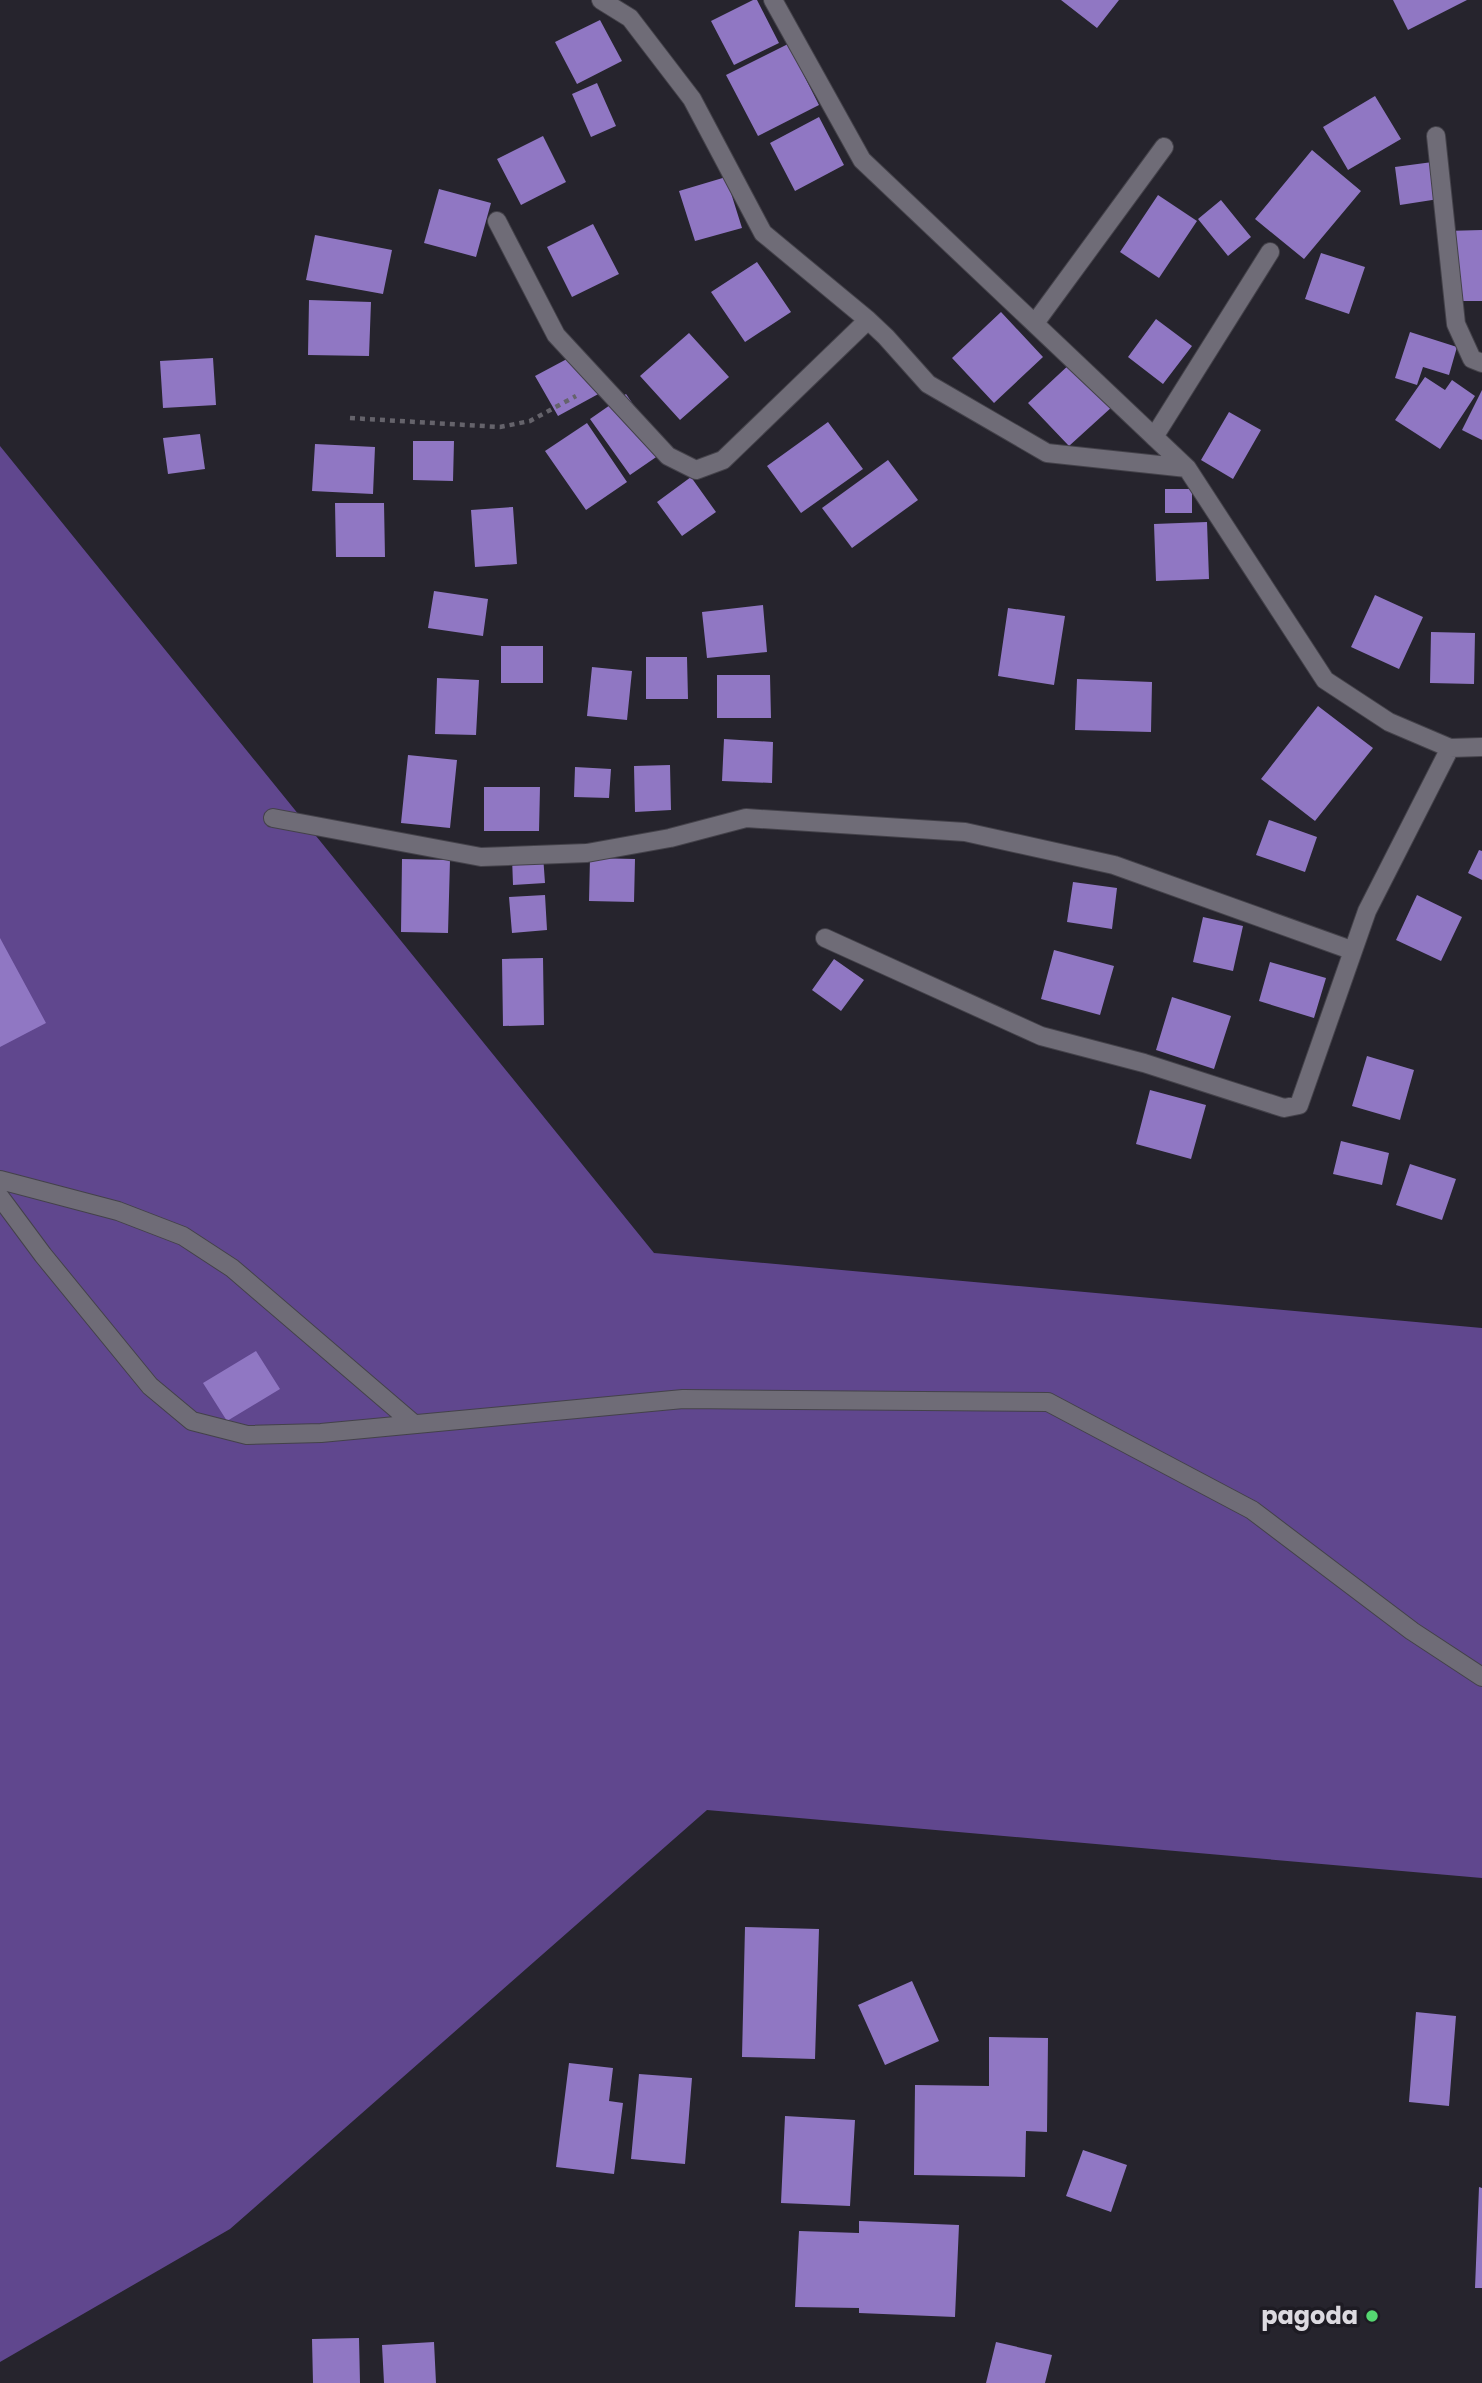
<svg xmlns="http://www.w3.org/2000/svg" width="1482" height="2383" font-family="Poppins,sans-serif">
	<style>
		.forest { fill: #60478e }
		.building { fill: #9077c3 }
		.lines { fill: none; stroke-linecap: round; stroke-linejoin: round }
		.lane-casing { stroke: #44424a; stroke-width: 20 }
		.street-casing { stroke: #44424a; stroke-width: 20 }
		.path { stroke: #65636b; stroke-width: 4.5; stroke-dasharray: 5 5; stroke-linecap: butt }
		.lane { stroke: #6f6c77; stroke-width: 18 }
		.street { stroke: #6f6c77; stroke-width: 18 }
		.poi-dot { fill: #55d671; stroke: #1d1b23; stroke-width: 2.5 }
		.labels { text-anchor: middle; stroke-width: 7; stroke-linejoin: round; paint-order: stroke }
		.poi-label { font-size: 24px; font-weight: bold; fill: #dcdae0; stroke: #1d1b23; text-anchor: end }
	</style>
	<rect width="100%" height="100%" fill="#26242d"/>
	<path class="forest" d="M0 446 654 1253 1482 1328V1878L707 1810 230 2229 0 2362Z"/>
	<path class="building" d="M753 0H757L779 43 734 65 711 21Z
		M1061 0H1119L1097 28Z
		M1393 0H1467L1408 30Z
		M600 20 622 61 577 84 555 42Z
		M788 44 819 105 758 136 726 75Z
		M597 83 616 126 591 137 572 94Z
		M1375 96 1401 139 1348 170 1323 127Z
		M819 117 844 165 795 191 770 143Z
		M543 136 566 182 521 205 497 159Z
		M1312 150 1361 191 1304 259 1255 219Z
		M1440 161 1445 198 1400 205 1395 167Z
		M726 177 742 228 695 241 679 191Z
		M439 189 491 203 476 257 424 243Z
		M1158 195 1197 221 1159 278 1120 252Z
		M1221 200 1251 237 1228 256 1198 219Z
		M593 224 619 274 572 297 547 247Z
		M1482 230V301H1447L1445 231Z
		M315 235 392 250 383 294 306 280Z
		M1321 253 1365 267 1349 314 1305 299Z
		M757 262 791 312 745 342 711 292Z
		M309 300 371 302 369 356 308 355Z
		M1001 312 1043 357 994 403 952 358Z
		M1156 319 1192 346 1163 384 1128 357Z
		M1410 332 1457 347 1449 375 1423 367 1417 385 1395 378Z
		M689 333 729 377 680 420 640 376Z
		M580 352 602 392 558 416 535 376Z
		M213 358 216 405 163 408 160 361Z
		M1072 362 1113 406 1069 446 1028 403Z
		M1425 377 1445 390 1452 380 1475 396 1440 449 1395 420Z
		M1482 390V440L1462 430Z
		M626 394 665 451 630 475 590 419Z
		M1229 412 1261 430 1233 479 1201 460Z
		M828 422 863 469 801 513 767 466Z
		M587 423 627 482 586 510 545 451Z
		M200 434 205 469 168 474 163 438Z
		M413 441H454L453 481 413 480Z
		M315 444 375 447 373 494 312 491Z
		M888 460 918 500 852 548 822 508Z
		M691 477 716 512 682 536 657 502Z
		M1165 489H1192V513H1165Z
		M335 503H384L385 557H336Z
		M513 507 517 564 475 567 471 510Z
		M1207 522 1209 579 1156 581 1154 524Z
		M434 591 488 599 483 636 428 628Z
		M1375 595 1423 617 1399 669 1351 647Z
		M763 605 767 652 707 658 702 612Z
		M1008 608 1065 616 1054 685 998 676Z
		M1431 632 1475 633 1474 684 1430 683Z
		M501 646H543V683H501Z
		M646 657H687L688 699H646Z
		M592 667 632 671 627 720 587 716Z
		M717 675H770L771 718H717Z
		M437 678 479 680 476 735 435 734Z
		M1077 679 1152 682 1151 732 1075 730Z
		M1318 706 1373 748 1315 821 1261 779Z
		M724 739 773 742 772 783 722 781Z
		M408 755 457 760 450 828 401 823Z
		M670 765 671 810 635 812 634 766Z
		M575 767 611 769 609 798 574 797Z
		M484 787H540L539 831H484Z
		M1269 820 1317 837 1305 872 1256 855Z
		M1479 850 1482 851V880L1468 873Z
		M543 855 545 883 513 885 512 857Z
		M590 858 635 859 634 902 589 901Z
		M402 859 450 860 448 933 401 932Z
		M1073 882 1117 888 1112 929 1067 922Z
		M545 895 547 930 512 933 509 897Z
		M1417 895 1462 917 1441 961 1396 940Z
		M1203 917 1243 926 1233 971 1193 962Z
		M0 938 46 1023 0 1047Z
		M1054 950 1114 966 1100 1015 1041 999Z
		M543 958 544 1025 503 1026 502 959Z
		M834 959 864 980 841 1011 812 990Z
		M1270 962 1326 978 1314 1018 1259 1001Z
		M1172 997 1231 1016 1214 1069 1156 1050Z
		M1367 1056 1414 1070 1400 1120 1352 1106Z
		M1150 1090 1206 1105 1191 1159 1136 1144Z
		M1341 1141 1389 1153 1382 1185 1333 1174Z
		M1410 1164 1456 1179 1442 1220 1396 1205Z
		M256 1351 280 1389 227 1421 203 1383Z
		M745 1927 819 1929 815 2059 742 2057Z
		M912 1981 939 2041 885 2065 858 2005Z
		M1416 2012 1456 2016 1449 2106 1409 2102Z
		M989 2037 1048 2038 1047 2132 1026 2131 1025 2177 914 2175 915 2085 989 2086Z
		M569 2063 613 2068 609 2101 623 2103 614 2174 556 2167Z
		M639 2074 692 2078 685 2164 631 2159Z
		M785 2116 855 2120 850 2206 781 2203Z
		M1083 2150 1127 2165 1111 2212 1066 2196Z
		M1479 2187 1482 2188V2288H1475Z
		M859 2221 959 2225 955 2317 859 2313V2308L795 2307 799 2231 859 2233Z
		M359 2338 360 2383H313L312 2339Z
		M434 2342 436 2383H384L382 2345Z
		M996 2342 1052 2355 1045 2383H986Z"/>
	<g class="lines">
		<g class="lane-casing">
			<path id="lane" d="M0 1180 118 1211 183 1236 232 1268 414 1424
				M0 1197 43 1255 150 1386 192 1421 247 1435 321 1433 683 1399 1048 1402 1252 1510 1412 1631 1482 1677"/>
		</g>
		<g class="street-casing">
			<path id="street" d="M601 0 630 18 692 99 763 233 868 320 886 337 928 384 1047 453 1187 468
				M773 0 862 160 1187 468 1325 680 1389 722 1450 748 1482 747
				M1436 136 1456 324 1472 359 1482 363
				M497 221 556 335 668 456 696 470 723 460 868 320
				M1035 323 1164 147
				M1154 437 1270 252
				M273 818 481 857 587 853 670 838 746 818 965 832 1114 865 1351 950
				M825 938 1041 1036 1144 1063 1284 1108 1299 1105 1367 911 1450 748"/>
		</g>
		<path class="path" d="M350 418 500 427 530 421 576 396"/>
		<use href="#lane" class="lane"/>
		<use href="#street" class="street"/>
	</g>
	<circle class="poi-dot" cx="1372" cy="2316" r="7"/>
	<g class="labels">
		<g class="poi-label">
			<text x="1358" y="2324">pagoda</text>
		</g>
	</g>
</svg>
